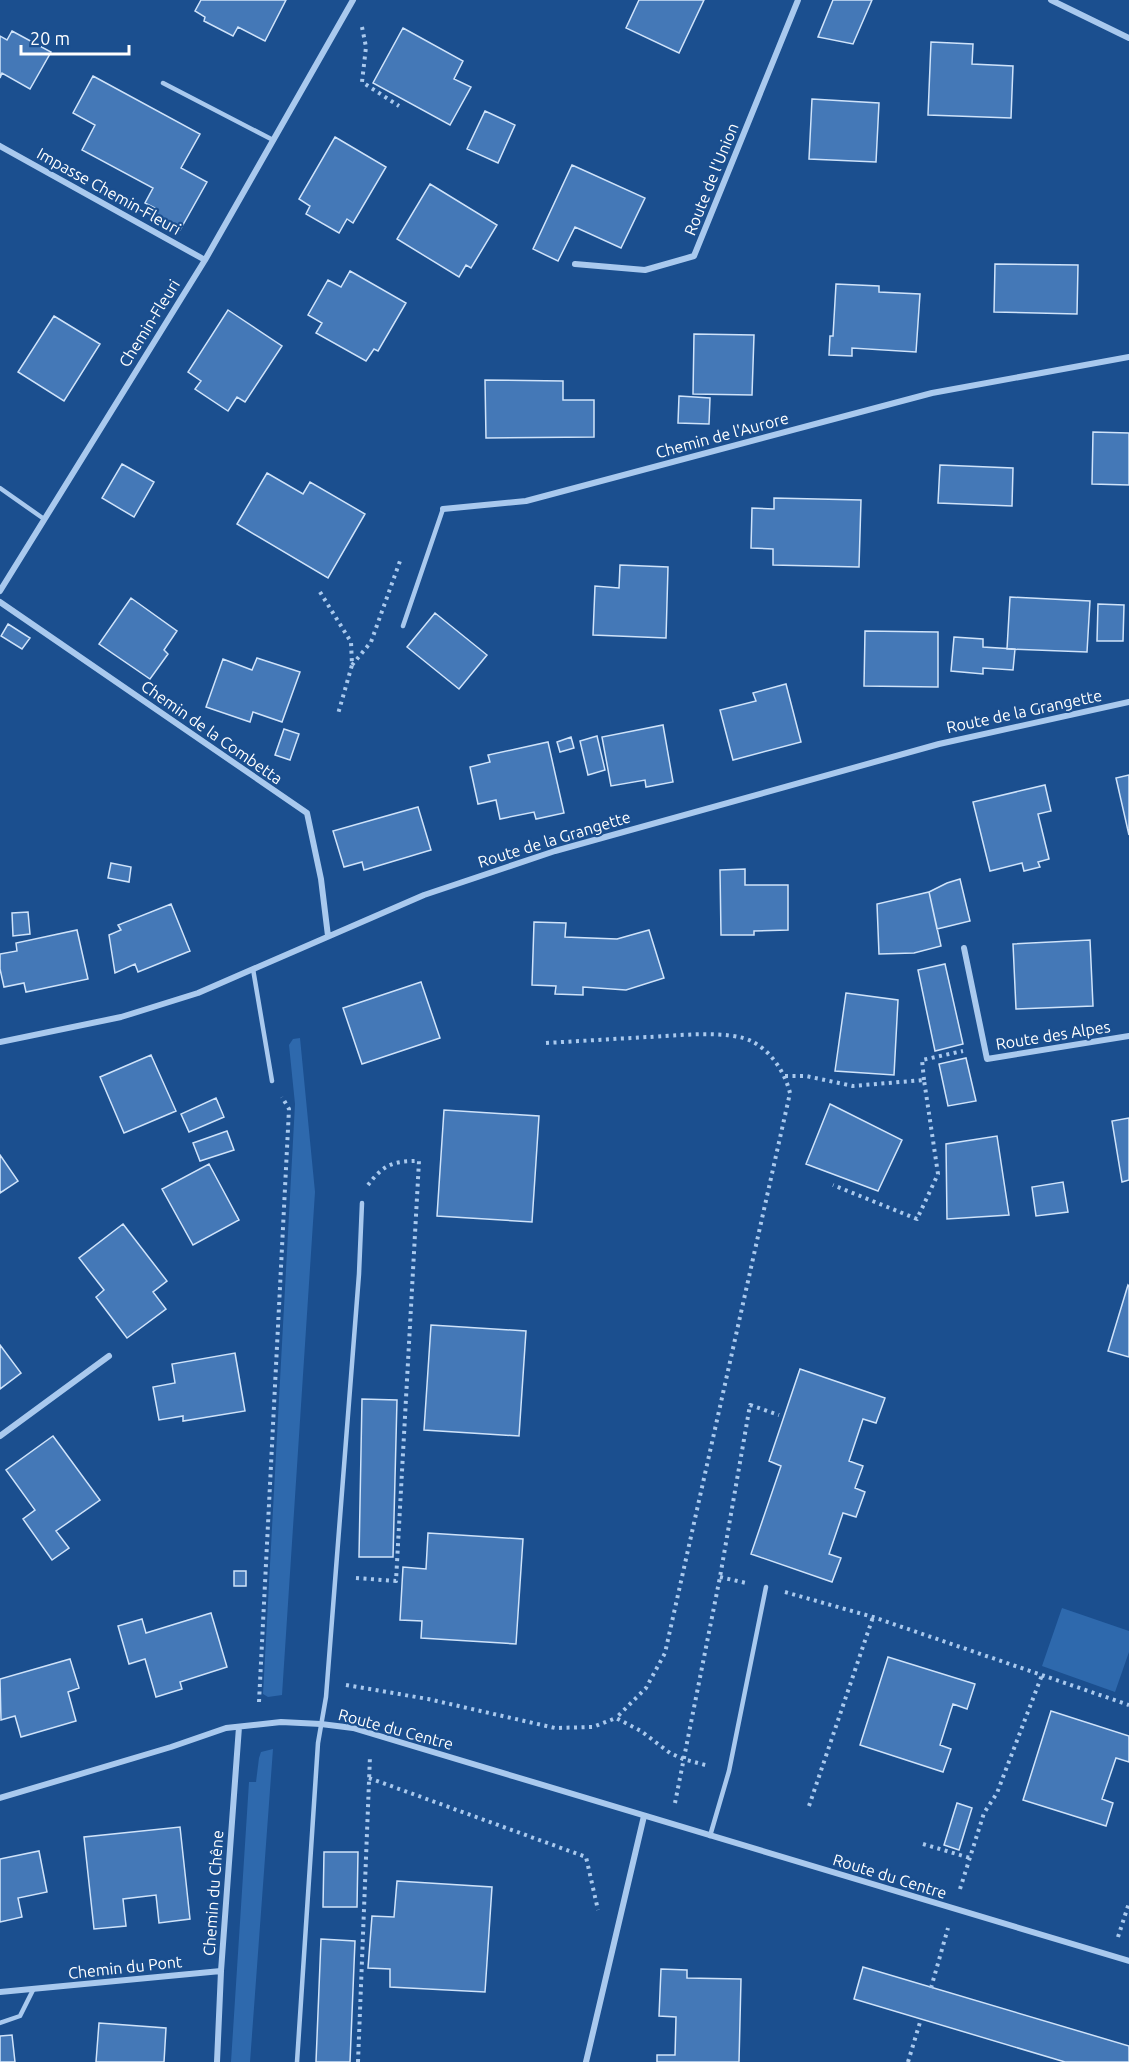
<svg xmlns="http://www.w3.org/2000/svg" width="1129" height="2062" font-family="Ubuntu,sans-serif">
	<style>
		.green { fill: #2e69ad }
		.building { fill: #4478b7; stroke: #cfe3fa; stroke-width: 1.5 }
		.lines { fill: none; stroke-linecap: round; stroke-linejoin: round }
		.path { stroke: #a9c9ee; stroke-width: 4; stroke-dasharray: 3 4.5; stroke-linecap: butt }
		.lane { stroke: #a9c9ee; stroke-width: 4.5 }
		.street { stroke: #a9c9ee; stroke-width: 6 }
		.labels { text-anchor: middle; stroke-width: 4.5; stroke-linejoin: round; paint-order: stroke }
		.street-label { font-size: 16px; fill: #fff; stroke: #1b4f8f }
	</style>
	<rect width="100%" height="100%" fill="#1b4f8f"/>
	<path class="green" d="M300 1038 315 1192 282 1695 268 1697 263 1694 295 1104 289 1045 293 1039Z
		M1062 1608 1129 1631V1652L1115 1692 1042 1666Z
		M273 1749 250 2062H231L249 1782H256L259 1758 261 1752Z"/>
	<path class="building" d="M201 0H286L265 41 238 27 233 36 204 21 205 17 195 11Z
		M639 0H704L679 53 626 28Z
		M833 0H872L853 44 818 37Z
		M403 28 463 61 454 79 471 87 450 125 373 83Z
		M12 31 51 52 30 89 2 73 0 78V36L7 40Z
		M931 42 973 44 972 64 1013 66 1011 118 928 115Z
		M93 76 200 134 181 168 207 182 180 230 153 216 157 209 145 203 153 188 82 150 95 125 73 113Z
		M812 99 879 103 876 162 809 159Z
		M485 111 515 125 498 163 467 149Z
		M335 137 386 167 353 223 347 219 339 233 306 214 310 206 299 199Z
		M572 165 645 198 621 248 575 227 558 261 533 249Z
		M430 184 497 225 471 268 466 265 459 277 397 239Z
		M995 264 1078 265 1077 314 994 312Z
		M350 271 406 303 378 351 374 349 366 361 316 333 322 323 308 315 328 280 341 287Z
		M836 284 879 286V292L920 294 916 352 852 348V356L829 355 830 336H833Z
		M228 310 282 346 245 402 237 397 228 411 195 389 201 381 188 372Z
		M54 316 100 344 64 401 18 372Z
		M694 334 754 335 752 395 693 394Z
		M485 380 563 381V400H594V437L486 438Z
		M679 396 710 398 709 424 678 423Z
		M1093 432 1129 433V485L1092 484Z
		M122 464 154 482 134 517 102 498Z
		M940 465 1013 468 1012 506 938 503Z
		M267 473 303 494 310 482 365 514 328 578 237 524Z
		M774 498 861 500 859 567 773 565V549L751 548 752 508 774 509Z
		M620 565 668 567 666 638 593 635 595 586 619 588Z
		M1010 597 1090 601 1087 652 1007 649Z
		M131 598 177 631 164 650 168 654 150 679 99 644Z
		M1098 604 1124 605 1123 641H1097Z
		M435 613 487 655 459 689 407 647Z
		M8 624 30 638 22 649 1 636Z
		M865 631 938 632V687L864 686Z
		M954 637 983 639V647L1015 649 1013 670 983 668V674L951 671Z
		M257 658 300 672 282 722 253 712 250 722 206 707 223 659 252 670Z
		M786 684 801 742 733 760 720 710 756 701 753 693Z
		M663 725 673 782 646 787 645 780 611 786 602 737Z
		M284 729 299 734 290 760 275 755Z
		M597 736 605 770 588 775 580 741Z
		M571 737 574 748 560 752 557 742Z
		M548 742 564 813 536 819 534 812 500 819 496 800 478 804 470 767 490 762 488 755Z
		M1129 775V835L1116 778Z
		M1045 785 1051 811 1038 814 1049 859 1038 862 1040 867 1024 871 1022 863 990 871 973 802Z
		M418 807 431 850 364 870 362 862 344 867 333 831Z
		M111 863 131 867 129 882 108 878Z
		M745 869V885H788V930L754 931V935H721L720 870Z
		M960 879 970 921 937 929 929 892 947 883Z
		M929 892 941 946 914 953 879 954 877 904Z
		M171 904 190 951 138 972 135 964 115 973 109 935 121 930 118 925Z
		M28 912 30 934 13 936 12 913Z
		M534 922 566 923 565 937 617 939 649 930 664 978 626 990 583 987V995L555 994 556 986 532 985Z
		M77 930 88 979 26 992 24 983 4 987 0 969V954L17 951 16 943Z
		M1090 940 1093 1006 1016 1009 1013 944Z
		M945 964 963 1044 935 1051 918 970Z
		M421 982 440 1038 362 1064 343 1008Z
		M846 993 898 1000 894 1075 835 1071Z
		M151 1055 176 1111 124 1133 100 1077Z
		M966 1058 976 1101 948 1106 939 1064Z
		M216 1098 224 1117 189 1132 181 1114Z
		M830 1104 902 1140 878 1191 806 1164Z
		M444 1110 539 1116 532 1222 437 1216Z
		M1129 1118V1180L1122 1182 1112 1121Z
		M227 1131 234 1150 200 1161 193 1143Z
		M997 1136 1009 1215 947 1219 946 1144Z
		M0 1155 18 1181 0 1193Z
		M209 1164 239 1220 193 1245 162 1189Z
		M1063 1182 1068 1212 1036 1216 1032 1187Z
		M123 1224 167 1281 153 1292 166 1309 127 1338 96 1297 104 1290 79 1258Z
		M1128 1285 1129 1286V1357L1108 1351Z
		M431 1325 526 1331 519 1436 424 1430Z
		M0 1345 21 1373 0 1389Z
		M235 1353 245 1411 183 1421V1416L159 1420 153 1387 175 1383 172 1364Z
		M800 1369 885 1398 876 1423 863 1419 849 1461 863 1466 855 1488 865 1492 856 1517 843 1513 829 1554 841 1558 832 1582 751 1554 781 1466 769 1461Z
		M362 1399 397 1400 393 1557H359Z
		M53 1436 100 1500 56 1531 69 1548 52 1560 23 1519 35 1510 6 1470Z
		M428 1533 523 1539 516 1644 421 1638 422 1621 400 1620 403 1567 426 1569Z
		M234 1571H246V1586H234Z
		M211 1613 227 1667 180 1682 182 1689 156 1697 145 1659 129 1664 118 1626 142 1619 146 1633Z
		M888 1657 975 1684 967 1709 953 1704 940 1745 951 1749 943 1772 860 1745Z
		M70 1659 79 1688 68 1692 76 1721 21 1737 15 1716 1 1720 0 1679Z
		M1051 1711 1129 1736V1762L1116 1758 1102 1799 1113 1803 1106 1826 1023 1800Z
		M957 1803 972 1808 959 1850 944 1845Z
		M180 1827 190 1919 159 1923 156 1895 123 1899 126 1926 94 1929 84 1837Z
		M39 1851 47 1892 18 1898 22 1917 0 1922V1859Z
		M324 1852H358L357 1907H323Z
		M397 1881 492 1887 485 1992 390 1987V1969L368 1968 372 1916 394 1917Z
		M321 1939 355 1941 350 2062H316Z
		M863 1967 1129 2046V2062H1065L854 1999Z
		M661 1969 687 1970V1978L741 1979 739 2062H657V2055H675L676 2017 659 2016Z
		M99 2023 166 2028 164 2062H96Z
		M12 2035 15 2062H0V2036Z"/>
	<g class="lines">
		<path class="path" d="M362 27 366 47 362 82 399 106
			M320 592 351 642 352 665 338 714
			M352 665 371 642 400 561
			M546 1043C580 1041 614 1039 648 1037 674 1036 730 1029 753 1042 772 1052 785 1073 790 1093L665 1653 646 1688 616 1718
			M785 1076H806L853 1086 924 1080 938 1174 917 1219 833 1185
			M924 1080 922 1060 963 1051
			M720 1577 746 1583
			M356 1578 396 1581 419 1161C393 1161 384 1164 368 1185
			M785 1592 873 1617 1129 1705
			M346 1685 428 1699 555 1728 593 1727 616 1718 641 1731 670 1753 683 1759 709 1766
			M259 1702 289 1109 282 1097
			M369 1778 586 1857 598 1910
			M675 1803 720 1577 750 1405 779 1415
			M809 1806 873 1617
			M923 1844 970 1858
			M960 1889 984 1813 997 1793 1042 1675
			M1118 1937 1129 1903
			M931 1988 948 1928
			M358 2062 370 1756
			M908 2062 921 2019"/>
		<path class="lane" d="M163 83 273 140
			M0 488 44 519
			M403 626 443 509
			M253 969 272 1081
			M710 1836 729 1771 766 1587
			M0 2023 20 2016 33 1990
			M297 2062 318 1743 326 1697 359 1274 362 1203"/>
		<path class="street" d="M1051 0 1129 38
			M0 146 205 260
			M575 264 645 270 694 256 798 0
			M443 509 526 501 932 393 1129 357
			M0 591 205 260 353 0
			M0 602 307 813 321 879 328 936
			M964 948 987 1059 1129 1036
			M0 1042 121 1017 198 993 424 895 555 851 939 744 1129 702
			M0 1436 109 1356
			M0 1798 171 1747 226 1728 281 1722 321 1724 353 1728 1129 1961
			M0 1992 221 1971
			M217 2062 221 1971 239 1727
			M586 2062 644 1816"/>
	</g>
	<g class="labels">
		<g class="street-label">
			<text transform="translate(711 179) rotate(-68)" y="6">Route de l'Union</text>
			<text transform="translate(109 191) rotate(29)" y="6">Impasse Chemin-Fleuri</text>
			<text transform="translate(149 323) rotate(-58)" y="6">Chemin-Fleuri</text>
			<text transform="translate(722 435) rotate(-15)" y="6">Chemin de l'Aurore</text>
			<text transform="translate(1024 711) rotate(-12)" y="6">Route de la Grangette</text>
			<text transform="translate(212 732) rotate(35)" y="6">Chemin de la Combetta</text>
			<text transform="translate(554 839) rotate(-17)" y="6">Route de la Grangette</text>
			<text transform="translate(1053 1035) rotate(-9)" y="6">Route des Alpes</text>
			<text transform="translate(396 1729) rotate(15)" y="6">Route du Centre</text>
			<text transform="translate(890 1876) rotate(17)" y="6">Route du Centre</text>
			<text transform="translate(213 1893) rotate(-86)" y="6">Chemin du Chêne</text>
			<text transform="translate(125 1967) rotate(-6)" y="6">Chemin du Pont</text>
		</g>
	</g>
	<path d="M21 45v9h108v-9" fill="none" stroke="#ffffff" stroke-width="3"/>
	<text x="30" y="45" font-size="18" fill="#ffffff" stroke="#1b4f8f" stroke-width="4.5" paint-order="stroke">20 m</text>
</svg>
